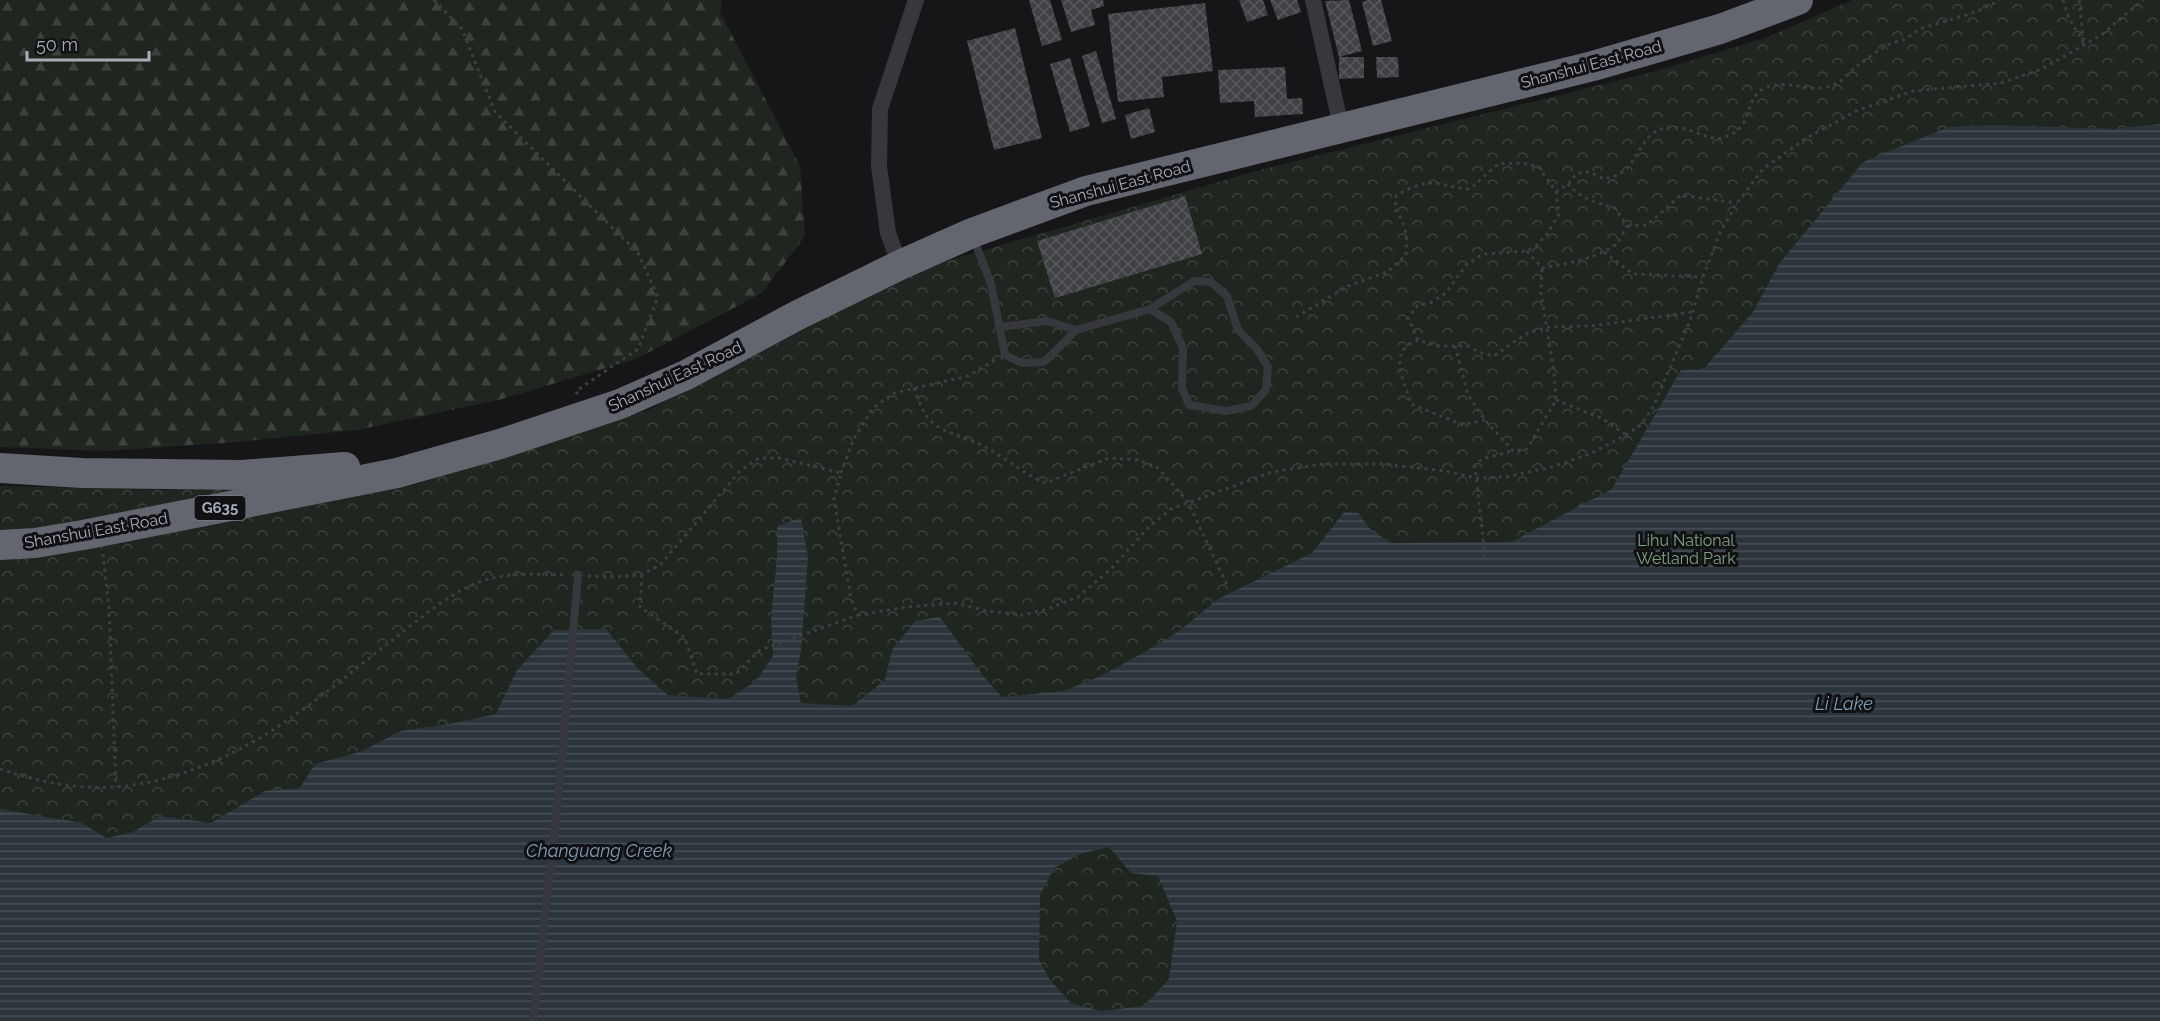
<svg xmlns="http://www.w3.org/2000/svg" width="2160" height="1021" font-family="Raleway,sans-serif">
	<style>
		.forest { fill: url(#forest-firs) }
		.park { fill: url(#park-crowns) }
		.water { fill: url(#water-rules); fill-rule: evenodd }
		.building { fill: url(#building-cross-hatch) }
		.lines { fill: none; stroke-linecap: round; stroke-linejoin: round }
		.path { stroke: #3d3f44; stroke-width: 3; stroke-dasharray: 3 4.5; stroke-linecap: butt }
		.lane { stroke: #37383d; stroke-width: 8 }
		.street { stroke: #37383d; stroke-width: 16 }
		.highway { stroke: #63666e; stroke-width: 30 }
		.labels { text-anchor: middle; stroke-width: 6; stroke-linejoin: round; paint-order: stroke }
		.shield { fill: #111113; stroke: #7b7e86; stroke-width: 1.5 }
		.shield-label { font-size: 15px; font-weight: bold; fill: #a8adb8 }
		.street-label { font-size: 16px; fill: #a8adb8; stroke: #111113 }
		.park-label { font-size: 16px; fill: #7fa381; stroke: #111113 }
		.water-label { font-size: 18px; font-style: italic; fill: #7f9bb3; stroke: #111113 }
	</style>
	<defs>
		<pattern id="forest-firs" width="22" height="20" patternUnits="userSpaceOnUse" patternTransform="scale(1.5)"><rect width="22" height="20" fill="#1e261f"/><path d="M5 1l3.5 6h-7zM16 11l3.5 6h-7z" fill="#3c433d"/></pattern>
		<pattern id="park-crowns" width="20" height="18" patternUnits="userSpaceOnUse" patternTransform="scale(1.5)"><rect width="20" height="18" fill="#1e261f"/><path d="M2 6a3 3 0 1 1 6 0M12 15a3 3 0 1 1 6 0" fill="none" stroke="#3c433d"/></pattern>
		<pattern id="water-rules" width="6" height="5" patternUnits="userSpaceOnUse" patternTransform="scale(1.5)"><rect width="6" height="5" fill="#2c353c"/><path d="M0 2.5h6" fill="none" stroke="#485056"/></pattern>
		<pattern id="building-cross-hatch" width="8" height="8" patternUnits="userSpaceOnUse" patternTransform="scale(1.5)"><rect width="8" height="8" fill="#404145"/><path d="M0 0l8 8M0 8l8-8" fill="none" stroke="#595a5e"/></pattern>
	</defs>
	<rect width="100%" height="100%" fill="#161618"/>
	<path class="forest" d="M0 0H722L720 12 800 166 805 236 762 293 636 359 502 399 357 430 236 442 106 451 0 447Z"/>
	<path class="park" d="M1852 0H2160V1021H0V486L171 490 414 485 646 411 926 267 1260 170 1660 70 1768 37Z"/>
	<path class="water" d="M2160 124V1021H0V809L82 823 106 838 133 832 160 816 211 823 265 791 300 788 315 764 360 752 401 731 450 724 496 714 517 670 554 630 606 629 638 669 668 695 728 699 756 681 773 656 771 617 777 560V526L801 518 808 557 801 650 796 678 801 703 852 706 885 680 892 650 915 621 940 617 984 677 1002 697 1064 691 1099 677 1143 653 1179 631 1218 599 1312 553 1344 512 1358 513 1372 531 1392 543 1511 542 1612 489 1681 370 1704 369 1753 312 1779 264 1863 162 1949 127 1994 125 2114 129ZM1109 847 1131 873 1158 876 1177 921 1169 979 1144 1006 1101 1011 1071 1003 1050 980 1039 960 1040 895 1054 868 1080 854Z"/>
	<path class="building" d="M1029 0H1050L1062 40 1042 46Z
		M1061 0H1103L1104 6 1091 10 1095 25 1071 32Z
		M1239 0H1263L1268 15 1247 22Z
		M1270 0H1297L1301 12 1278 20Z
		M1349 0 1362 51 1339 57 1325 1Z
		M1368 0H1381L1392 41 1373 46 1362 2Z
		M1205 3 1213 71 1162 77 1164 97 1118 102 1108 14Z
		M1015 28 1042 138 994 150 967 41Z
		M1096 51 1116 119 1102 123 1082 56Z
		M1339 57H1364V78L1339 79Z
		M1376 57H1398L1399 77 1377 78Z
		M1070 58 1090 126 1070 132 1050 64Z
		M1285 67 1287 99 1302 98 1303 114 1255 117 1254 101 1220 103 1218 70Z
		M1149 108 1155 132 1131 139 1125 115Z
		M1185 196 1202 254 1055 298 1037 241Z"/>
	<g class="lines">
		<path class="path" d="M434 0 462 29 495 112 638 253 658 297 638 349 576 391 578 395
			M2063 0 2068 16 2084 44 2079 0
			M1556 192 1568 184 1577 173 1590 172 1604 179C1611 177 1618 176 1624 171 1639 158 1642 134 1664 128 1686 123 1706 141 1721 138 1756 130 1742 101 1763 89 1786 76 1812 96 1835 84 1843 81 1849 72 1856 67 1866 59 1878 50 1890 44 1894 42 1899 41 1903 40 1910 37 1915 31 1923 28 1949 19 1976 15 1999 0
			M1628 226 1647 225 1681 195 1737 203
			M1527 251 1542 268C1562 265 1603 257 1617 243 1621 238 1624 231 1627 226L1615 208C1597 203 1581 199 1568 184
			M1604 252 1633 274 1703 277
			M1296 317 1348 286 1387 272 1406 255C1407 235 1407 226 1395 209L1396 196C1408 188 1422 182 1437 183 1448 185 1458 189 1470 189L1498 164 1523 163 1539 167 1556 192 1559 214 1547 234 1537 245 1527 251 1483 254 1466 265 1446 293 1432 302 1417 306 1408 318 1418 340 1438 346H1467L1482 353 1494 356 1526 334 1547 327 1592 326 1693 312
			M1418 340C1414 342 1408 344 1405 348 1392 361 1407 389 1411 404L1463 425 1485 420
			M1455 346 1468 395 1485 420 1513 451 1527 449 1556 400 1554 372 1541 293 1542 268
			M914 388C919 401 923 415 934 424 949 435 969 438 985 447 1006 458 1024 474 1045 483L1109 458 1139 460 1158 468 1188 502 1228 587
			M1556 400 1603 419 1626 435
			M841 473 853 440 873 408 894 393 968 376 995 360
			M103 554 109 609 116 787
			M1485 557 1475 466 1482 459 1512 451
			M642 575 640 607 685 638 697 674H736L760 650 858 615
			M588 576 608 577 642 575 661 564 740 471 759 458H779L841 473 834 499 851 599 858 615 907 607 954 603 987 611 1023 615 1047 609 1078 597 1111 569 1148 528 1171 509 1272 472 1323 464H1382L1446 471 1476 478 1506 477 1551 467 1590 454 1626 435 1642 424 1654 405 1690 321 1703 277 1719 235 1737 203 1763 169 1805 139 1856 111 1913 91 2001 83 2042 69 2101 35 2143 0
			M0 769C36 781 78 790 116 787 178 782 242 753 292 717 326 694 357 667 390 642 420 619 456 586 493 578 513 573 546 574 566 575"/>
		<path class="lane" d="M973 237 991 284 1005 355 1022 363 1044 362 1076 330 1150 309 1171 322 1183 348 1182 388 1189 405 1226 411 1251 406 1266 390 1268 367 1257 349 1238 330 1227 296 1211 282 1194 281 1150 309
			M1000 327 1047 321 1076 330
			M533 1021 558 799 578 576"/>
		<path class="street" d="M1313 0 1341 127
			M900 265 888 233 879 166 880 109 916 0"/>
		<path class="highway" d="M0 468 82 473 242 475 345 467
			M0 545 35 543 83 535 397 473 500 444 620 404 686 375 798 315 900 265 972 233 1086 191 1593 66 1720 29 1798 0"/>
	</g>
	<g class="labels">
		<rect class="shield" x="194.5" y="496" width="51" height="24" rx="4.5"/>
		<g class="shield-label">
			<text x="220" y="513">G635</text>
		</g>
		<g class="street-label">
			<text transform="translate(1591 64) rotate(-15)" y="6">Shanshui East Road</text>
			<text transform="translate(1120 184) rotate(-15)" y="6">Shanshui East Road</text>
			<text transform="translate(675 376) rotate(-25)" y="6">Shanshui East Road</text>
			<text transform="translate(96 530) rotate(-10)" y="6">Shanshui East Road</text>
		</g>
		<g class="park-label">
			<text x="1686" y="546">Lihu National<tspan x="1686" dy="18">Wetland Park</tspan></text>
		</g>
		<g class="water-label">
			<text x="1844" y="710">Li Lake</text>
			<text x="599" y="857">Changuang Creek</text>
		</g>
	</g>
	<path d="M27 51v9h122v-9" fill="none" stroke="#a8adb8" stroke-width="3"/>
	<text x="36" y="51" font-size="18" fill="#a8adb8" stroke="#111113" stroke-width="4.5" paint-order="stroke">50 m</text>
</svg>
